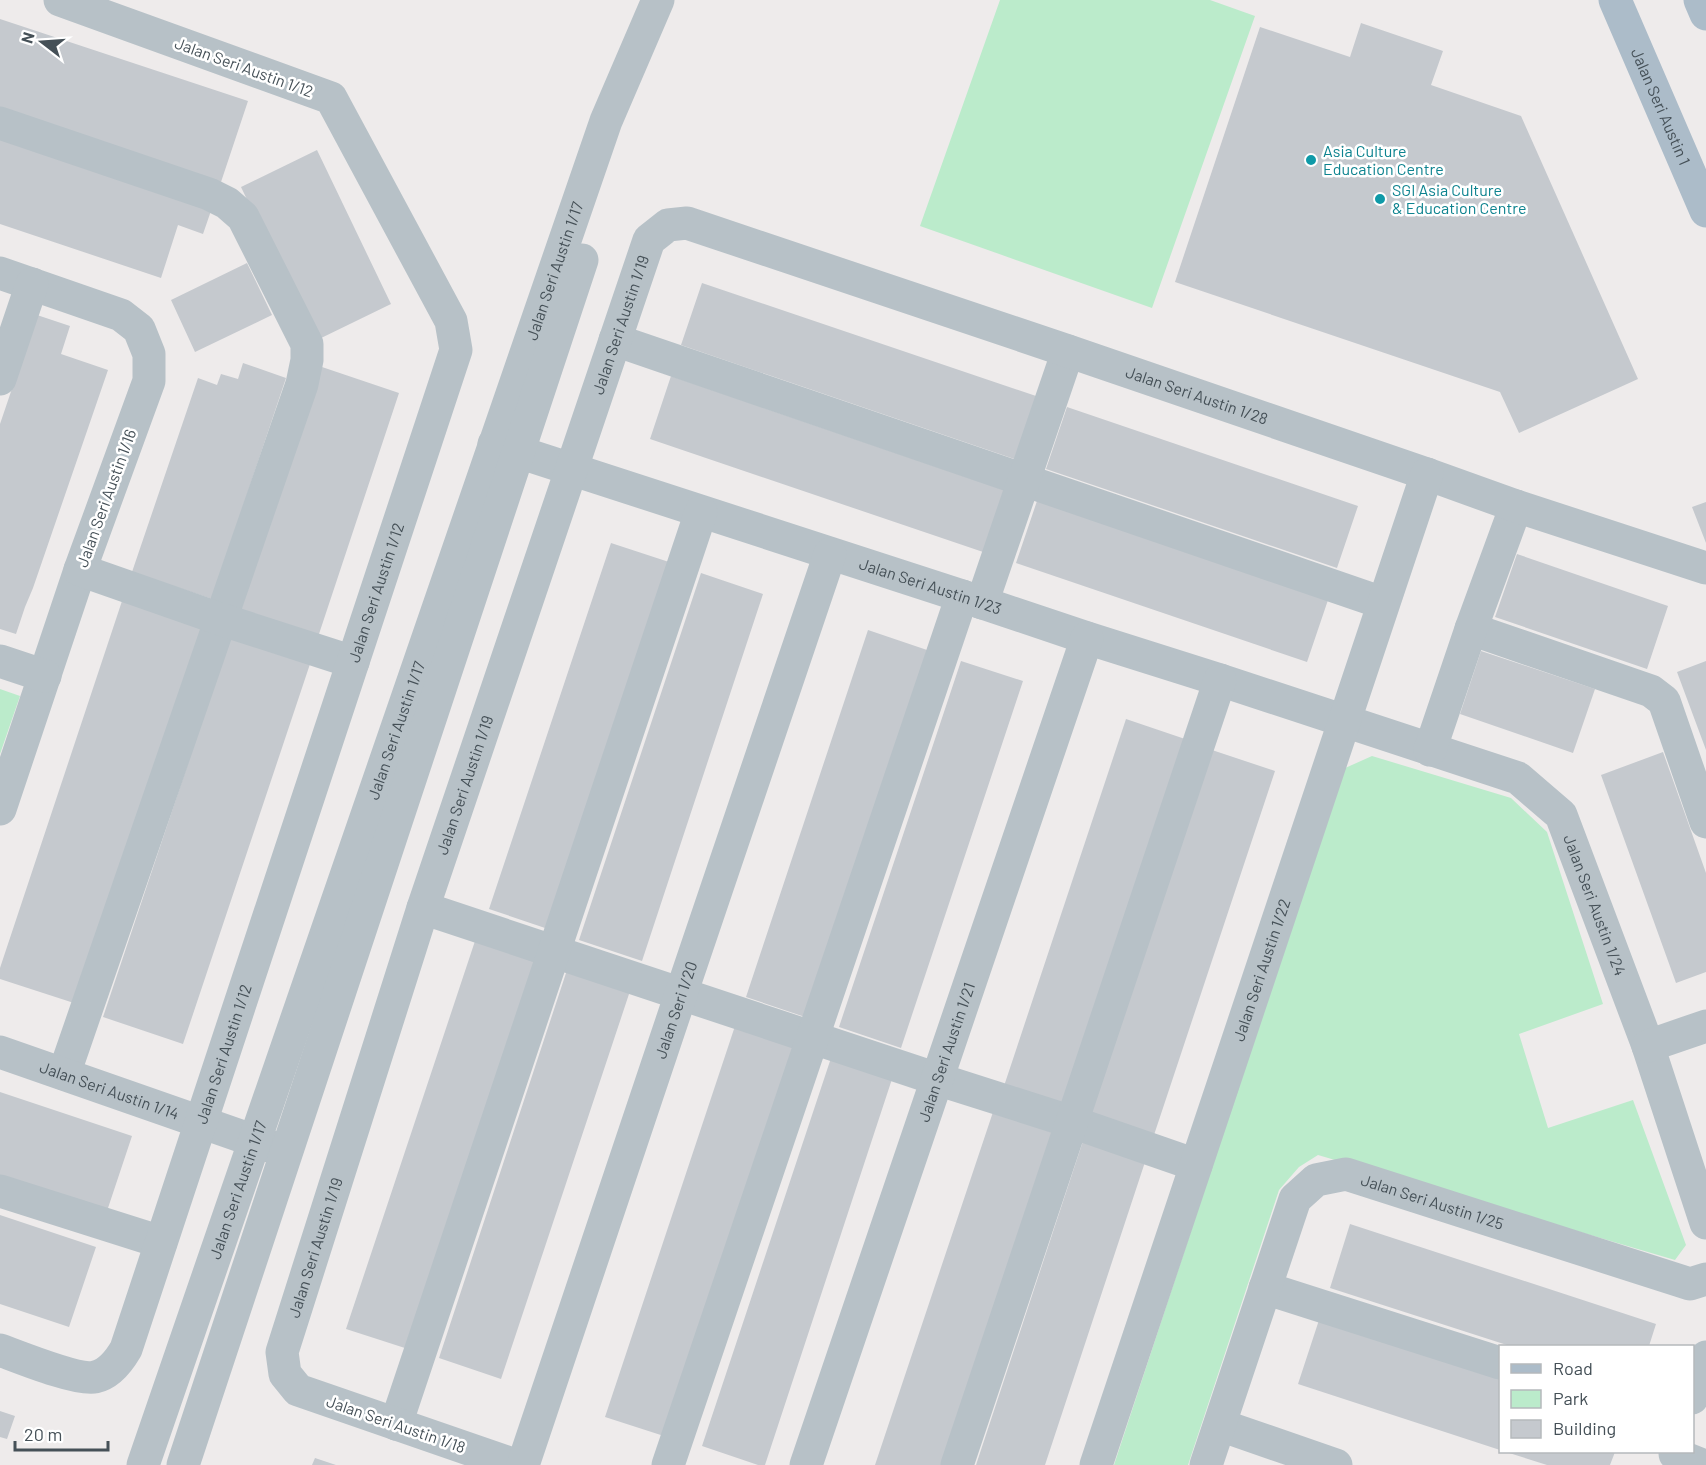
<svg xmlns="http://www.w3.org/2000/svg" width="1706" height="1465" font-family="Barlow,sans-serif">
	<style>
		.green { fill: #bbebcb }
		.building { fill: #c5c9ce }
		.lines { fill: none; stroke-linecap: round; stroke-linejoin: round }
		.minor { stroke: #b7c1c7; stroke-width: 33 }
		.major { stroke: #acbcc9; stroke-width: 33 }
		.culture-dot { fill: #0f9aa8; stroke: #fff; stroke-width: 2 }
		.labels { text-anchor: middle; stroke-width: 5; stroke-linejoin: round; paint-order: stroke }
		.street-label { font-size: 16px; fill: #455057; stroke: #fff }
		.culture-label { font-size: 16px; fill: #0d838f; stroke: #fff; text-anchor: start }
	</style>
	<rect width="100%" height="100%" fill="#eeebeb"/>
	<path class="green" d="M1000 0H1210L1255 16 1152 308 920 226Z
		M0 689 20 696 0 754Z
		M1372 756 1511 798 1547 832 1603 1004 1519 1034 1548 1128 1633 1100 1686 1245 1675 1260 1318 1155 1299 1167 1279 1190 1188 1465H1114L1343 769Z"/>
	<path class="building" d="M0 19 248 101 221 182 0 108Z
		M1361 23 1443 51 1431 85 1521 116 1638 379 1519 433 1500 392 1175 282 1260 27 1350 57Z
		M0 134 213 205 203 234 178 225 161 278 0 224Z
		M317 150 391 304 315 341 241 187Z
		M247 263 272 315 195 352 171 300Z
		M702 283 1042 398 1020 461 681 345Z
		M37 315 70 326 61 354 108 370 33 588 25 607 16 634 0 629V424Z
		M243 363 286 378 212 599 132 572 198 378 217 385 221 374 238 379Z
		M319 366 399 393 318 637 238 610Z
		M671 376 1010 492 989 554 650 439Z
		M1067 407 1358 506 1337 568 1046 469Z
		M1037 501 1328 600 1307 662 1016 563Z
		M1706 502V543L1692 507Z
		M611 543 672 563 551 930 489 909Z
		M1517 554 1668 606 1647 669 1495 617Z
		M701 573 763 594 642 961 579 940Z
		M123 598 203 625 77 1004 0 979V968Z
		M868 630 930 651 808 1018 746 997Z
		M230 638 310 664 183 1044 103 1017Z
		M1481 651 1595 689 1573 753 1460 714Z
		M961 661 1023 681 901 1048 839 1027Z
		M1706 661V750L1677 672Z
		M1126 719 1188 740 1066 1106 1004 1086Z
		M1212 750 1275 771 1153 1138 1090 1117Z
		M1663 752 1706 873V972L1676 983 1601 775Z
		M476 938 538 958 408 1349 346 1329Z
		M568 967 631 988 501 1379 439 1358Z
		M735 1026 797 1046 667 1437 605 1417Z
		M832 1055 893 1076 765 1465H758L702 1446Z
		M0 1092 132 1136 105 1217 0 1182Z
		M993 1112 1054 1133 945 1465H875Z
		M1083 1141 1145 1162 1045 1465H976Z
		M0 1215 96 1247 69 1327 0 1304Z
		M1350 1224 1656 1324 1649 1346H1510L1330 1288Z
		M1319 1320 1500 1379V1450L1298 1384Z
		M0 1411 15 1416 7 1439 0 1437Z
		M1506 1452H1615L1610 1465H1547Z
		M315 1458 336 1465H312Z"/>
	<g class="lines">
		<g class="minor">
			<path d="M0 123 209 194 227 203 243 217 307 344V360L302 384 64 1074"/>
			<path d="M0 273 121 315 139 329 149 354V381L80 570 0 809"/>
			<path d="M615 340 1383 603"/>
			<path d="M0 379 32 284"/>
			<path id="s1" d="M494 444 962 596 1087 638 1220 680 1518 778 1561 815 1648 1046 1706 1223"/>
			<path d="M80 570 220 619 353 662"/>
			<path d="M982 603 1068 351"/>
			<path d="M1471 629 1651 691 1664 701 1706 822"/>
			<path d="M0 661 45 676"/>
			<path d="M1430 750 1471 629 1516 506"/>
			<path d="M423 908 937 1079 1072 1122 1196 1165"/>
			<path d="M1648 1046 1706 1026"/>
			<path id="s2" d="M0 1052 275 1148"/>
			<path d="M0 1191 161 1242"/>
			<path d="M1265 1288 1500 1363"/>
			<path id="s3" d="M0 1350C19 1357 78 1381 95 1377 109 1374 119 1361 126 1349L456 350 451 321 331 98 60 0"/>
			<path d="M1692 1398 1706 1357"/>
			<path d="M396 1424 701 512"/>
			<path d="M1220 1425 1336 1465"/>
			<path d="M1675 1454 1702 1465"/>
			<path id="s4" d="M143 1465 606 121 658 0"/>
			<path d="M183 1465 582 260"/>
			<path id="s5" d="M515 1465 298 1390 285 1374 282 1352 423 908 649 240 668 225 687 223 1068 351 1427 474 1516 506 1706 568"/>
			<path id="s6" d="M523 1465 681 994 830 554"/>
			<path d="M668 1465 962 596"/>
			<path id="s7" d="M806 1465 1087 638"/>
			<path d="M957 1465 1220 680"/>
			<path id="s8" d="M1096 1465 1427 474"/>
			<path id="s9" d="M1206 1465 1295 1199 1316 1180 1346 1174 1690 1284 1706 1279"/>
		</g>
		<g class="major">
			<path id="s10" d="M1615 0 1706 211"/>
			<path d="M1700 0 1706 14"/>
		</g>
	</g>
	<g class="culture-dot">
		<circle cx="1311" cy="160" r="6"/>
		<circle cx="1380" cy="199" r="6"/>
	</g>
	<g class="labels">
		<g class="street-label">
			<text transform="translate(244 67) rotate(20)" y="6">Jalan Seri Austin 1/12</text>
			<text dy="6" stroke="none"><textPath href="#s10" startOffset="116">Jalan Seri Austin 1</textPath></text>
			<text dy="6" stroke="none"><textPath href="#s4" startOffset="1263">Jalan Seri Austin 1/17</textPath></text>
			<text dy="6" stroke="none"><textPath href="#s5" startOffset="1354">Jalan Seri Austin 1/19</textPath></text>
			<text dy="6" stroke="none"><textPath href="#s5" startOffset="2025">Jalan Seri Austin 1/28</textPath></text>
			<text transform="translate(106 498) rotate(-70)" y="6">Jalan Seri Austin 1/16</text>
			<text dy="6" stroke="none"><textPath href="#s1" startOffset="459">Jalan Seri Austin 1/23</textPath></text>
			<text dy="6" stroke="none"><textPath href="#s3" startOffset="939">Jalan Seri Austin 1/12</textPath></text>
			<text dy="6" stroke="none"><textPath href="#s4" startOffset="777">Jalan Seri Austin 1/17</textPath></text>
			<text dy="6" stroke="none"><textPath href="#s5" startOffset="868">Jalan Seri Austin 1/19</textPath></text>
			<text dy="6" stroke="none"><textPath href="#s1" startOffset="1230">Jalan Seri Austin 1/24</textPath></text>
			<text dy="6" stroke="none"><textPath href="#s8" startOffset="522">Jalan Seri Austin 1/22</textPath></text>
			<text dy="6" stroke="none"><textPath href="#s6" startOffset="480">Jalan Seri 1/20</textPath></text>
			<text dy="6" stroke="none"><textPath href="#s7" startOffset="436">Jalan Seri Austin 1/21</textPath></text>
			<text dy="6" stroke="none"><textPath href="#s3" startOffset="453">Jalan Seri Austin 1/12</textPath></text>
			<text dy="6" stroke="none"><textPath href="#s2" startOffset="116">Jalan Seri Austin 1/14</textPath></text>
			<text dy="6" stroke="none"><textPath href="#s4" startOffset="291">Jalan Seri Austin 1/17</textPath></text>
			<text dy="6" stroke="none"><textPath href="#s9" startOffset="430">Jalan Seri Austin 1/25</textPath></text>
			<text dy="6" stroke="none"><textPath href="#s5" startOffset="382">Jalan Seri Austin 1/19</textPath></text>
			<text transform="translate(396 1424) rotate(19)" y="6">Jalan Seri Austin 1/18</text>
		</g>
		<g class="culture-label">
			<text x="1323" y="157">Asia Culture<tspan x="1323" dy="18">Education Centre</tspan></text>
			<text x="1392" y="196">SGI Asia Culture<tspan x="1392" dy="18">&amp; Education Centre</tspan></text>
		</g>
	</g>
	<rect x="1499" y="1345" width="195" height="108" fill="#ffffff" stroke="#b5b9bc" stroke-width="1.5"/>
	<rect x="1511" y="1364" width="30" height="9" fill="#acbcc9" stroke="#b5b9bc" stroke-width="1.5"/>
	<text x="1553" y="1375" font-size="18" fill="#455057">Road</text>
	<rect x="1511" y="1390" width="30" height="18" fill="#bbebcb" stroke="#b5b9bc" stroke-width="1.5"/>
	<text x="1553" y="1405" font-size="18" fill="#455057">Park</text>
	<rect x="1511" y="1420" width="30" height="18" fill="#c5c9ce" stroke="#b5b9bc" stroke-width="1.5"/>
	<text x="1553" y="1435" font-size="18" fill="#455057">Building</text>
	<g transform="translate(42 42) rotate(287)" stroke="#ffffff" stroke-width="4.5" paint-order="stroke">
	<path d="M0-4.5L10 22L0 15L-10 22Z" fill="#455057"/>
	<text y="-9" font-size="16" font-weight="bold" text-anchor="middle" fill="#455057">N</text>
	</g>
	<path d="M15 1441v9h93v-9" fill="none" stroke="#455057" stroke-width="3"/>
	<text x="24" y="1441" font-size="18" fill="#455057" stroke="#ffffff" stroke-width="4.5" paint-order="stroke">20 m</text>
</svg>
